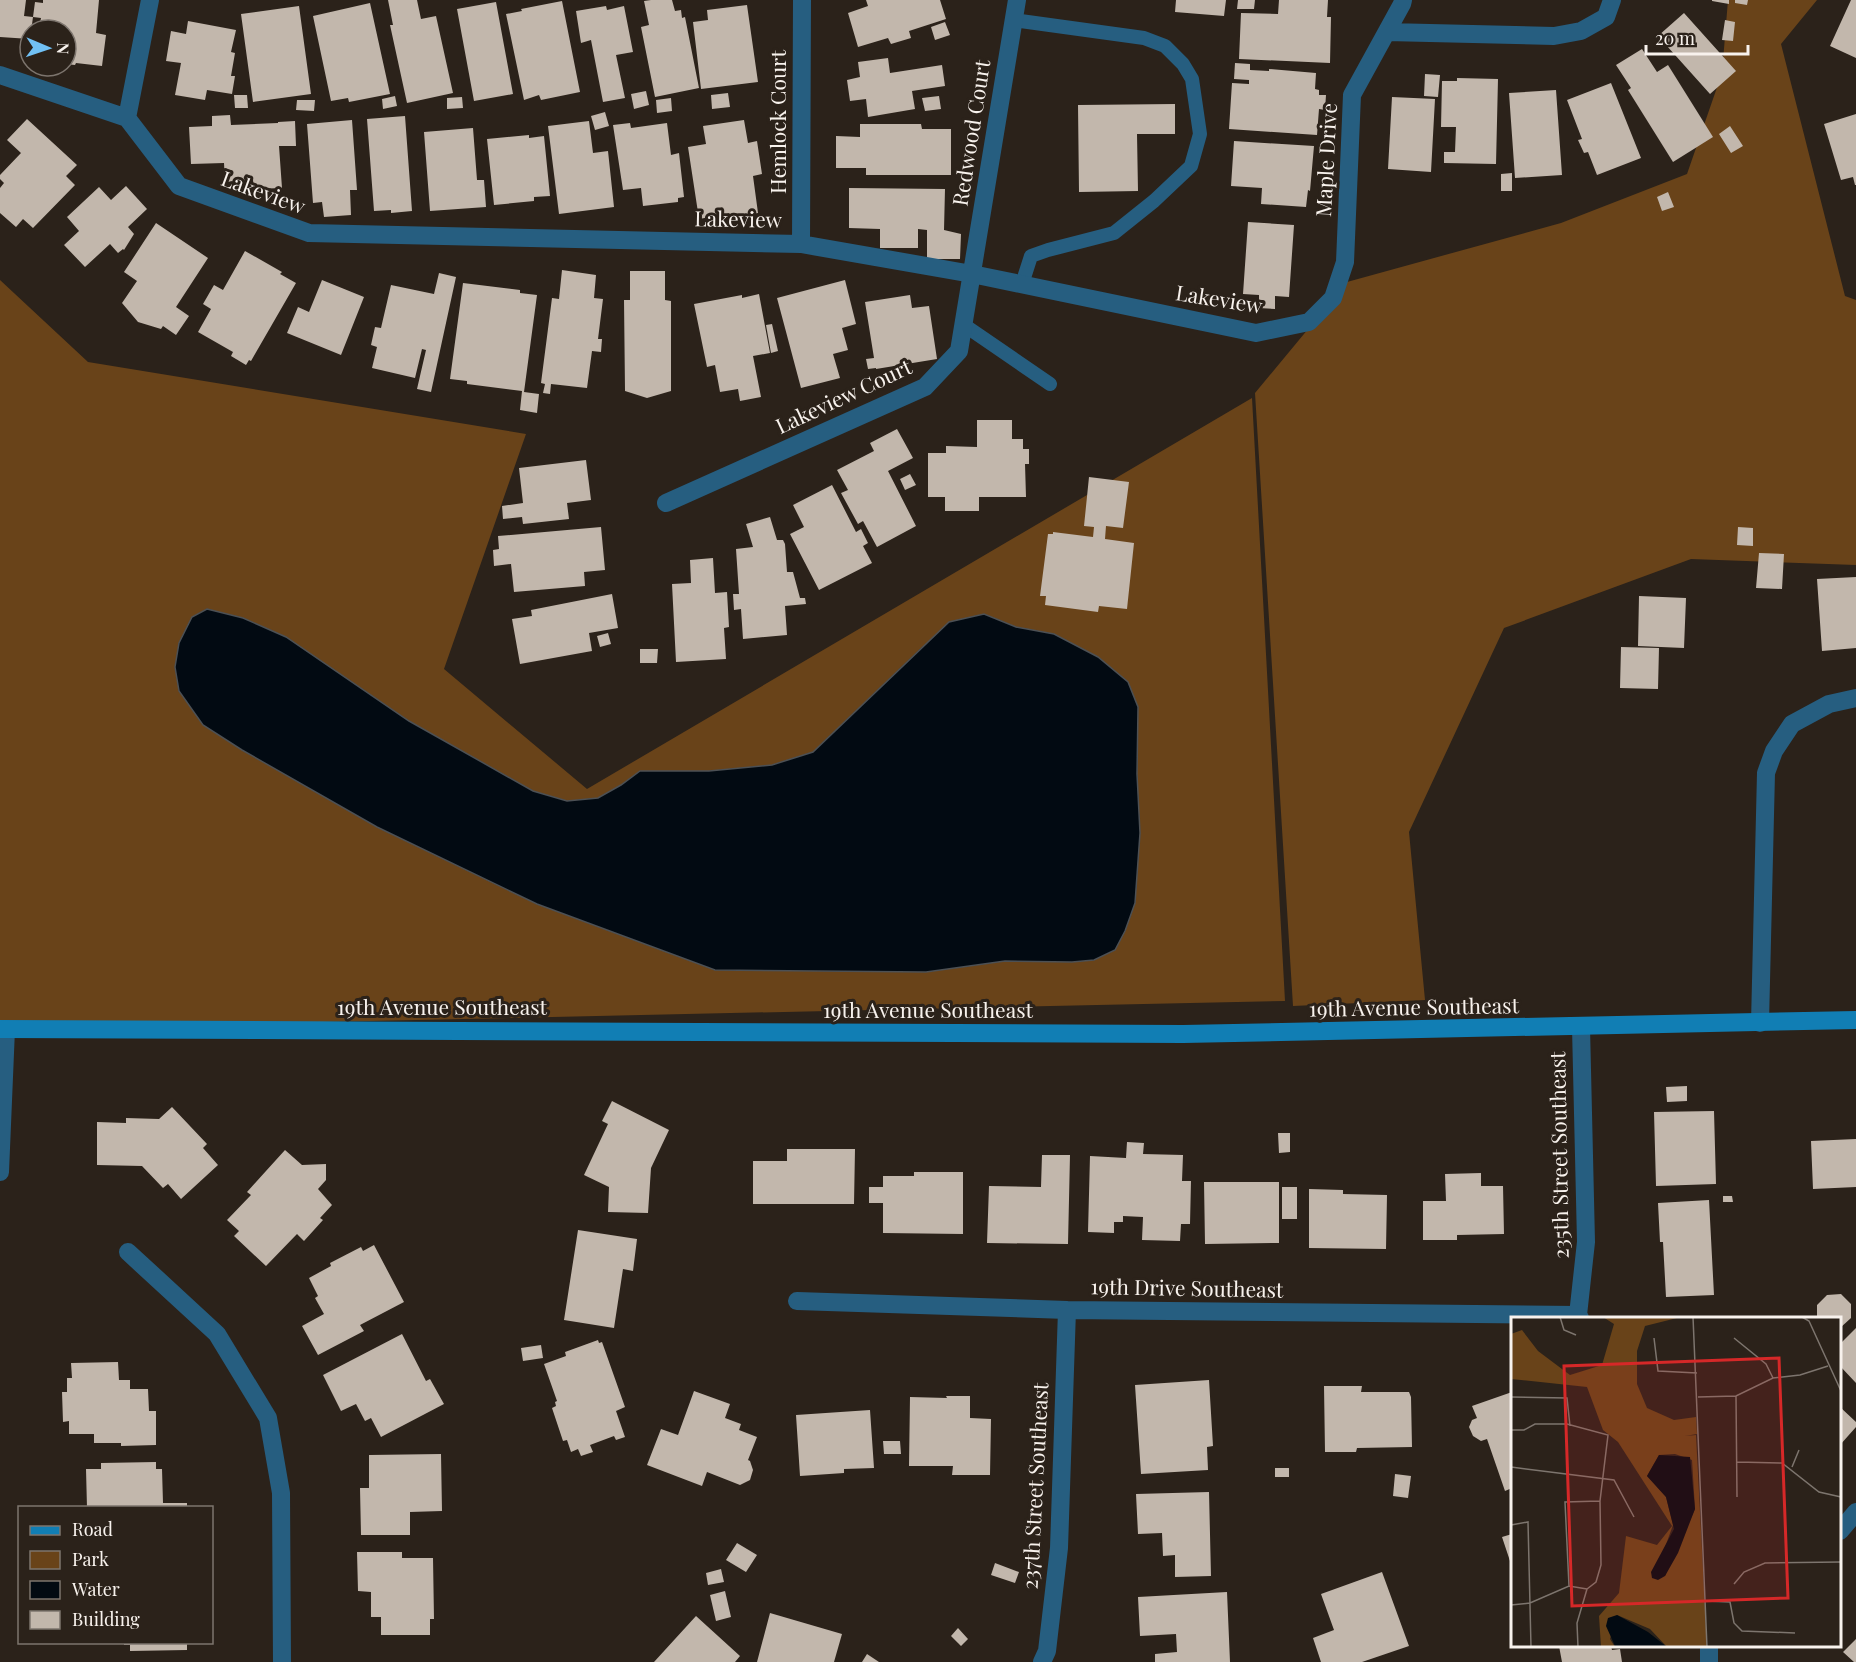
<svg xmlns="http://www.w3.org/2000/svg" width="1856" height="1662" font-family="'Playfair Display',serif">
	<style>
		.green { fill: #694319; fill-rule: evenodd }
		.water { fill: #020a12; stroke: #4c5054; stroke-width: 1.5 }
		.building { fill: #c2b7ac }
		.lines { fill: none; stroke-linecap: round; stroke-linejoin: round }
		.lane { stroke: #265e80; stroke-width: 14 }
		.street { stroke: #265e80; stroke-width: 18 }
		.secondary { stroke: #117eb4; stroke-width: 18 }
		.labels { text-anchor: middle; stroke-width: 6; stroke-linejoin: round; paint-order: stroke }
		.street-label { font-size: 21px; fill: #f8f2ed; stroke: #2b221a }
		.inset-road { fill: none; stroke: #7d756e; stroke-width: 1.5 }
		.view { fill: #d62828; fill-opacity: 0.15; stroke: #d62828; stroke-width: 3 }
		.inset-edge { fill: none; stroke: #f8f2ed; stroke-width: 3 }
	</style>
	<rect width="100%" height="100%" fill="#2b221a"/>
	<path class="green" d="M1728 0H1817L1781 44 1845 296 1856 300V565L1691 559 1504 628 1409 832 1425 1000 1293 1006 1255 393 1347 282 1561 223 1687 174 1722 73Z
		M0 280 88 362 526 434 444 669 587 789 1252 398 1285 1001 0 1029ZM984 614 1016 627 1054 634 1138 707 1137 774 1140 833 1072 962 1005 961 926 972 715 970 537 904 377 827 242 750 409 721 533 791 567 801 598 798 621 785 640 771H709L772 765 813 752 922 647Z"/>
	<path class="water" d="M207 609 243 618 286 637 409 721 533 791 567 801 598 798 621 785 640 771H709L772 765 813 752 949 622 984 614 1016 627 1054 634 1098 657 1128 682 1138 707 1137 774 1140 833 1135 903 1125 931 1115 950 1094 960 1072 962 1005 961 926 972 715 970 537 904 377 827 242 750 203 725 179 691 175 667 179 643 192 617Z"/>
	<path class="building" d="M0 0H26L24 16 33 17 30 39 0 37Z
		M43 0H99L96 33 106 35 102 66 76 63 75 65 66 64V30H33L34 27 39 28 41 18 33 17 35 2 43 3Z
		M388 0H417L421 19 436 16 453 93 407 103 390 25H393Z
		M651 0H672L675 11 681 10 682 18 685 17 699 88 655 97 641 27 649 25 644 1Z
		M866 0H940L946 19 909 31 911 38 891 44 888 38 858 47 848 13 868 6Z
		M1176 0H1226L1224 16 1175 12Z
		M1238 0H1255L1254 9H1237Z
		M1279 0H1328L1327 17H1331L1330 63 1239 59 1241 13 1278 14Z
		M1712 0H1729V4L1712 1Z
		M1735 0H1748L1747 5 1735 3Z
		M1851 0H1856V58L1830 46Z
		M562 1 580 92 541 100 539 95 524 100 506 14 522 11 521 9Z
		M496 2 513 94 474 101 457 9Z
		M370 3 390 94 349 102 348 98 331 101 313 16Z
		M747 5 758 82 701 89 693 22 708 20 707 10Z
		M299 6 311 94 253 102 241 14Z
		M606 6 607 10 624 6 633 52 616 55 625 98 603 102 591 40 581 43 576 11Z
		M1684 13 1736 71 1710 94 1658 36Z
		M1725 20 1735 22 1733 41 1722 40Z
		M188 21 236 30 231 52 235 53 231 76H235L232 94 207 90 205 100 175 95 181 63 166 61 171 31 186 34Z
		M945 22 950 35 935 40 931 27Z
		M1642 49 1657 72 1668 65 1713 137 1673 162 1628 90 1631 88 1616 65Z
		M888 58 890 73 942 65 945 86 912 91 915 109 868 117 866 99 850 101 847 80 860 77 858 62Z
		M1235 63 1250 64V70L1269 71V69L1316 73 1315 89 1319 90V95H1326L1325 110 1319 109 1317 135 1229 129 1232 83 1249 84V80L1234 79Z
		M1425 74 1440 75 1438 97 1424 96Z
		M1457 78 1498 79 1496 164 1444 163V152H1455L1456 127H1441L1442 81H1457Z
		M1611 83 1641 158 1597 175 1588 152 1584 153 1578 140 1582 139 1567 100Z
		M1556 90 1562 175 1515 178 1509 93Z
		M646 91 649 105 634 109 631 94Z
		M728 93 730 107 712 109 711 95Z
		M234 95H247L248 108H235Z
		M395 96 397 106 383 109 382 99Z
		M939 96 941 109 925 111 922 98Z
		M462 97 463 108 447 109V98Z
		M1392 97 1435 99 1431 172 1388 169Z
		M671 98 672 111 657 113 656 100Z
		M297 100H315L314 111 296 110Z
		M1175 104V134H1137L1138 191 1079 192 1078 105Z
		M605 112 609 126 595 130 591 116Z
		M1856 114V185H1855L1853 177 1841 180 1824 124Z
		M230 115 231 125 278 123V122L295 121 296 146H279L282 188 254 189 253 180 225 182 224 163 191 164 189 127 212 126V116Z
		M405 116 412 211 391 213V210L374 211 367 119Z
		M27 119 77 165 66 176 75 185 33 228 23 219 16 227 0 213V188L4 183 0 179V175L21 153 7 140Z
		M352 120 357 190H350L351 215 324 217 322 202 313 203 307 124Z
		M744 120 748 143 757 141 762 174 753 176 758 213 716 219V216L699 219 688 147 706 144 703 126Z
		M589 121 593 153 608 151 614 207 559 214 548 126Z
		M630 123 631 128 667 123 671 155 679 153 684 197 678 198V202L643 206 641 188 623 190 613 125Z
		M860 124H921L922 129H951V175H866V168H836V136L860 137Z
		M1730 126 1743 146 1731 153 1719 134Z
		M473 128 477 180H484L486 207 430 211 424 132Z
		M529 135V138L544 136 550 196 534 197V201L494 205 487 139Z
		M1234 141 1314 146 1310 191 1308 190 1306 207 1261 204 1262 188 1231 186Z
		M1512 173V191H1501V174Z
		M126 186 147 209 128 227 134 234 124 250 123 249 118 253 110 244 85 267 64 245 79 231 67 217 99 187 111 200Z
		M849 188 945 189 944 230 961 234 960 259H927V230L918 229V248H880V229L849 228Z
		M1668 192 1674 207 1662 211 1657 197Z
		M1248 222 1294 225 1289 297 1275 296V309L1259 308V295L1243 294Z
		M156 223 208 258 176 307 189 316 176 335 163 326 161 329 138 322 122 303 137 281 124 272Z
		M245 251 282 272 280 274 296 283 251 361 249 360 246 365 231 356 233 352 198 332 211 309 203 304 214 285 223 290Z
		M562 270 596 275 594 298 603 299 598 339H602L601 352 592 351 587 388 551 384 550 394 543 393 545 384 541 383 552 298 559 299Z
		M630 271H665V300L671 301V391L647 398 625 391 624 300H630Z
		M439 273 456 277 431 392 417 389 426 350 422 349 415 378 372 368 377 347 371 345 375 327 381 328 391 285 434 294Z
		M322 280 364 297 341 355 287 333 298 307 309 312Z
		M845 280 856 324 842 328 848 350 833 354 840 378 801 388 777 298Z
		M463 283 520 290V293L537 295 524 392 539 394 537 413 520 410 522 391 467 384V381L450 379Z
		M759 294 770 353 753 356 761 397 740 401 738 389 720 392 715 365 707 367 694 304 742 295V298Z
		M910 295 912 308 929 306 937 359 876 369V368L868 369 866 359 874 358 865 302Z
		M772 324 778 351 771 353 766 325Z
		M977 420H1012V439H1023V449H1029V464H1025L1026 497H979V511H945V497H928V453H946V446L977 447Z
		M897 429 913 458 888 471 916 526 877 547 863 521 858 524 841 493 848 490 837 470 874 451 870 443Z
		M586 460 591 500 567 503 569 519 523 524 522 517 503 519 502 506 523 503 519 468Z
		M910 474 916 485 905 490 900 479Z
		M1089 477 1129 482 1123 528 1106 526 1105 539 1134 543 1127 609 1099 606 1098 612 1045 605 1046 596H1040L1048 534H1053V532L1093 537 1094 527 1084 526Z
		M832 485 856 532 861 529 868 543 863 546 872 563 819 590 790 534 804 527 793 505Z
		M770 517 777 540H783L785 544 787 572H793L800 598H805L806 604 785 606 787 635 743 639 741 609 734 610 733 594H739L736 549 753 547 746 524Z
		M601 527 605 570 584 572 585 586 514 592 511 564 494 566 493 550 499 549 498 536Z
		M1738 527 1753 528V546L1737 545Z
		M1759 553 1784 554 1782 589 1756 588Z
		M713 558 715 593 727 592 729 627 724 628 726 659 676 662 672 584 691 583 690 560Z
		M1856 577V648L1822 651 1817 579Z
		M612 594 618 628 589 633 592 651 520 664 512 619 532 616 531 610Z
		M1639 596 1686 598 1684 648 1638 646Z
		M608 633 611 644 600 647 597 636Z
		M1621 647 1659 648 1658 689 1620 688Z
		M640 649H658L657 663H640Z
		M1687 1086V1101L1667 1102 1666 1087Z
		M612 1101 669 1130 651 1168 648 1213 608 1212 609 1187 584 1175 608 1124 602 1121Z
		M172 1107 207 1144 203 1148 218 1165 181 1199 168 1184 163 1188 142 1166 97 1165V1122L126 1123V1118L159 1119Z
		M1714 1111 1716 1184 1656 1186 1654 1112Z
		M1278 1133H1290V1152L1279 1153Z
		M1856 1139V1187L1813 1189 1811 1141Z
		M1127 1142 1144 1143 1143 1154 1183 1155 1182 1181H1191L1190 1224H1181L1180 1241 1142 1240 1143 1217 1123 1216V1222H1114V1233L1088 1232 1090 1156 1126 1158Z
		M787 1149H855L854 1204H753V1161H787Z
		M285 1150 302 1165 326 1164V1180L318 1189 332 1205 320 1218 323 1220 304 1241 297 1234 266 1266 234 1236 239 1231 227 1220 251 1195 247 1192Z
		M1042 1155H1070L1068 1244 987 1243 989 1186 1041 1187Z
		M914 1172H963V1234L883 1233V1203H869V1187H883V1176H914Z
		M1481 1173V1186H1503L1504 1234 1457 1235V1240H1423V1201H1446L1445 1174Z
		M1204 1182H1279V1243L1205 1244Z
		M1282 1187H1297V1219H1282Z
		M1309 1189 1343 1190V1194L1387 1195 1386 1249 1309 1248Z
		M1723 1196H1732L1733 1202H1723Z
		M1709 1200 1714 1295 1666 1297 1663 1242H1660L1658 1203Z
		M578 1230 637 1239 633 1271 623 1269 614 1328 564 1320Z
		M374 1245 404 1302 360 1325 364 1331 318 1355 302 1326 324 1314 315 1298 318 1296 309 1278 331 1266 330 1263 361 1247 363 1251Z
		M1841 1294 1851 1304V1318L1840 1328V1318H1817V1305L1827 1295Z
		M1856 1328V1383L1840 1366V1344Z
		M402 1334 426 1381 430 1379 444 1404 381 1437 371 1418 365 1421 356 1404 341 1411 323 1375Z
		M598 1340 599 1343 602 1342 625 1407 616 1411 625 1437 616 1440 614 1436 590 1445 593 1452 581 1456 578 1449 571 1452 567 1440 563 1441 552 1408 556 1406 555 1402 557 1401 544 1364 566 1356 565 1352Z
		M541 1345 543 1358 523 1361 521 1348Z
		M118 1362 119 1380H130V1389H148L149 1411H156V1445L121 1446V1443H94V1434H69V1421L63 1422 62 1392H67V1378H72L71 1363Z
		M1209 1380 1213 1446 1207 1447 1208 1470 1141 1474 1135 1385Z
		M1324 1386H1362L1361 1392H1409L1411 1397 1412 1447 1357 1448 1356 1452H1325Z
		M694 1391 730 1404 725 1418 741 1424 739 1430 757 1437 748 1460 750 1461 753 1470 750 1480 740 1485 707 1472 702 1486 647 1465 661 1429 678 1435Z
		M1512 1392V1488L1505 1491 1487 1439 1481 1441 1473 1436 1469 1427 1472 1420 1477 1418 1472 1406Z
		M946 1396H970V1418L991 1419 990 1475H952L953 1466H909L910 1397 947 1398Z
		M1840 1407 1856 1422V1427L1840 1445Z
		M870 1410 874 1468 844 1469V1473L800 1476 796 1415Z
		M883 1441H900L901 1454H884Z
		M441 1454 442 1511 410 1512V1535H361L360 1488H369V1455Z
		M156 1462V1469H162L163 1503H187V1508H87L86 1469H101V1463Z
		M1275 1468H1289V1477H1275Z
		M1395 1474 1411 1476 1408 1498 1393 1496Z
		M1209 1492 1211 1576 1175 1577V1555L1163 1556 1162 1533 1138 1534 1136 1494Z
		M1512 1534V1567L1502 1537Z
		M737 1543 757 1555 746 1572 726 1560Z
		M357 1552H402V1558H433L434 1619H430V1635H381V1617H371V1592L358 1591Z
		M995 1563 1019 1572 1015 1583 991 1575Z
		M721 1569 724 1582 708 1585 706 1573Z
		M1382 1572 1409 1646 1362 1662H1321L1313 1638 1334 1630 1321 1594Z
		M725 1591 731 1617 716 1621 710 1595Z
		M1227 1592 1230 1662H1155V1654L1177 1652 1176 1634 1140 1636 1138 1597Z
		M770 1613 842 1634 834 1662H757Z
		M696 1616 740 1656 735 1662H654Z
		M958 1628 968 1639 961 1646 951 1636Z
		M1856 1639V1662H1854L1843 1652Z
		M124 1642H187V1650L130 1651V1645H124Z
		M1559 1646H1611L1612 1650 1620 1649 1622 1662H1562Z
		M867 1654 879 1662H862Z"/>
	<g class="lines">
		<path class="lane" d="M1013 20 1144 38 1165 46 1183 64 1192 79 1200 134 1191 166 1154 201 1114 233 1048 250 1031 256 1022 284
			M964 325 1050 384"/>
		<path class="street" d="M1387 32 1554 36 1581 31 1606 17 1612 0
			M0 75 127 118
			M127 118 179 186 309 233 801 244 972 274 1256 333 1309 322 1333 298 1345 262 1352 95 1402 4 1403 0
			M127 118 150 0
			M801 244 802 0
			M666 503 925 387 959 351 1017 0
			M1760 1023 1766 773 1774 751 1792 724 1829 704 1856 698
			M0 1172 6 1029
			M128 1252 217 1334 268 1418 281 1493 282 1662
			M797 1301 1067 1310 1578 1315
			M1580 1318 1578 1315 1586 1242 1581 1027
			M1840 1531 1856 1512
			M1709 1646V1662
			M1042 1662 1047 1651 1059 1548 1067 1310"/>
		<path class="secondary" d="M0 1029 1183 1034 1856 1020"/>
	</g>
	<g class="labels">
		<g class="street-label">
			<text transform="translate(779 122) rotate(-90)" y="7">Hemlock Court</text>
			<text transform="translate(972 133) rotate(-81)" y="7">Redwood Court</text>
			<text transform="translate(1327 160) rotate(-87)" y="7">Maple Drive</text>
			<text transform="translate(263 193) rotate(20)" y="7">Lakeview</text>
			<text transform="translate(738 220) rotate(1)" y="7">Lakeview</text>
			<text transform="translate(1219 300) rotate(9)" y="7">Lakeview</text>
			<text transform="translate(844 397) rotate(-25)" y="7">Lakeview Court</text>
			<text x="442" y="1015">19th Avenue Southeast</text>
			<text transform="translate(1414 1008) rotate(-1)" y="7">19th Avenue Southeast</text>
			<text x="928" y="1018">19th Avenue Southeast</text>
			<text transform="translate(1560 1155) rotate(-91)" y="7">235th Street Southeast</text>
			<text transform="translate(1187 1289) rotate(1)" y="7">19th Drive Southeast</text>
			<text transform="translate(1036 1486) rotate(-87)" y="7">237th Street Southeast</text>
		</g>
	</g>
	<g transform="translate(1511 1317)">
		<rect width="330" height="330" fill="#2b221a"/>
		<path d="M92 0H170L134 9 126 34V67L136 91 163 103 185 100 186 117 174 119 185 118 196 330H156L139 312 106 298 99 322 104 330H90L88 299 108 276 115 219 146 228 161 209 107 125 92 113 76 70 0 62V17L11 13 27 34 59 58 91 48 103 7ZM164 137 181 143 184 192 154 259 153 233 162 208 155 180 136 159 148 138Z" fill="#694319" fill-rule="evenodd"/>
		<path d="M148 138 179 140 184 192 167 236 154 259 147 263 141 261 140 255 163 212 155 180 136 159ZM106 298 137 315 156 330 104 329 95 309 97 301Z" fill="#020a12"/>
		<path class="inset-road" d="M49 0 53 13 65 18M182 0 196 330M291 0 298 4 330 74M143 21 147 54 186 56M223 21 255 47 262 61M225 79 226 180M0 80 56 81 59 109M187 80 225 79 262 61 289 58 317 49M0 113H13L24 107H56L97 118 89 184 90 248 85 265 76 272M226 145 271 146 308 175 330 180M0 150 103 163 123 200M281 150 288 133M0 208 17 205 20 330M223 267 233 255 254 246 330 245M58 269 54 185 89 184M195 284 219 285 223 306 231 314 284 316M0 288 19 286 58 269 76 272M67 330 66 306 76 272"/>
		<path class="view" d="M268 41 277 281 61 289 53 49Z"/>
		<rect width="330" height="330" class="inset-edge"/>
	</g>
	<rect x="18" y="1506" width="195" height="138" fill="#2b221a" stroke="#7d756e" stroke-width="1.5"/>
	<rect x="30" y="1526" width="30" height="9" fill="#117eb4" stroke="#7d756e" stroke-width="1.5"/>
	<text x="72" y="1536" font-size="18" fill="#f8f2ed">Road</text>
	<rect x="30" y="1551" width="30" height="18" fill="#694319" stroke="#7d756e" stroke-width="1.5"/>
	<text x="72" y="1566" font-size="18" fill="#f8f2ed">Park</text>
	<rect x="30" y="1581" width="30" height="18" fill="#020a12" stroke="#7d756e" stroke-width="1.5"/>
	<text x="72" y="1596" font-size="18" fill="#f8f2ed">Water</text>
	<rect x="30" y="1611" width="30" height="18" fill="#c2b7ac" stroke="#7d756e" stroke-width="1.5"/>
	<text x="72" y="1626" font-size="18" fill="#f8f2ed">Building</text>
	<g transform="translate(48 48) rotate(92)"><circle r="28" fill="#2b221a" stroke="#7d756e" stroke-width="1.5"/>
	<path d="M0-4.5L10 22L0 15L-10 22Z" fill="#71c1f5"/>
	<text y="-9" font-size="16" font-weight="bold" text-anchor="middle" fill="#f8f2ed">N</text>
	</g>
	<path d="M1646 45v9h102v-9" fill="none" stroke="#f8f2ed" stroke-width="3"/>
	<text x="1655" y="45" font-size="18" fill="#f8f2ed" stroke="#2b221a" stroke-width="4.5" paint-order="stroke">20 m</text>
</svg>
